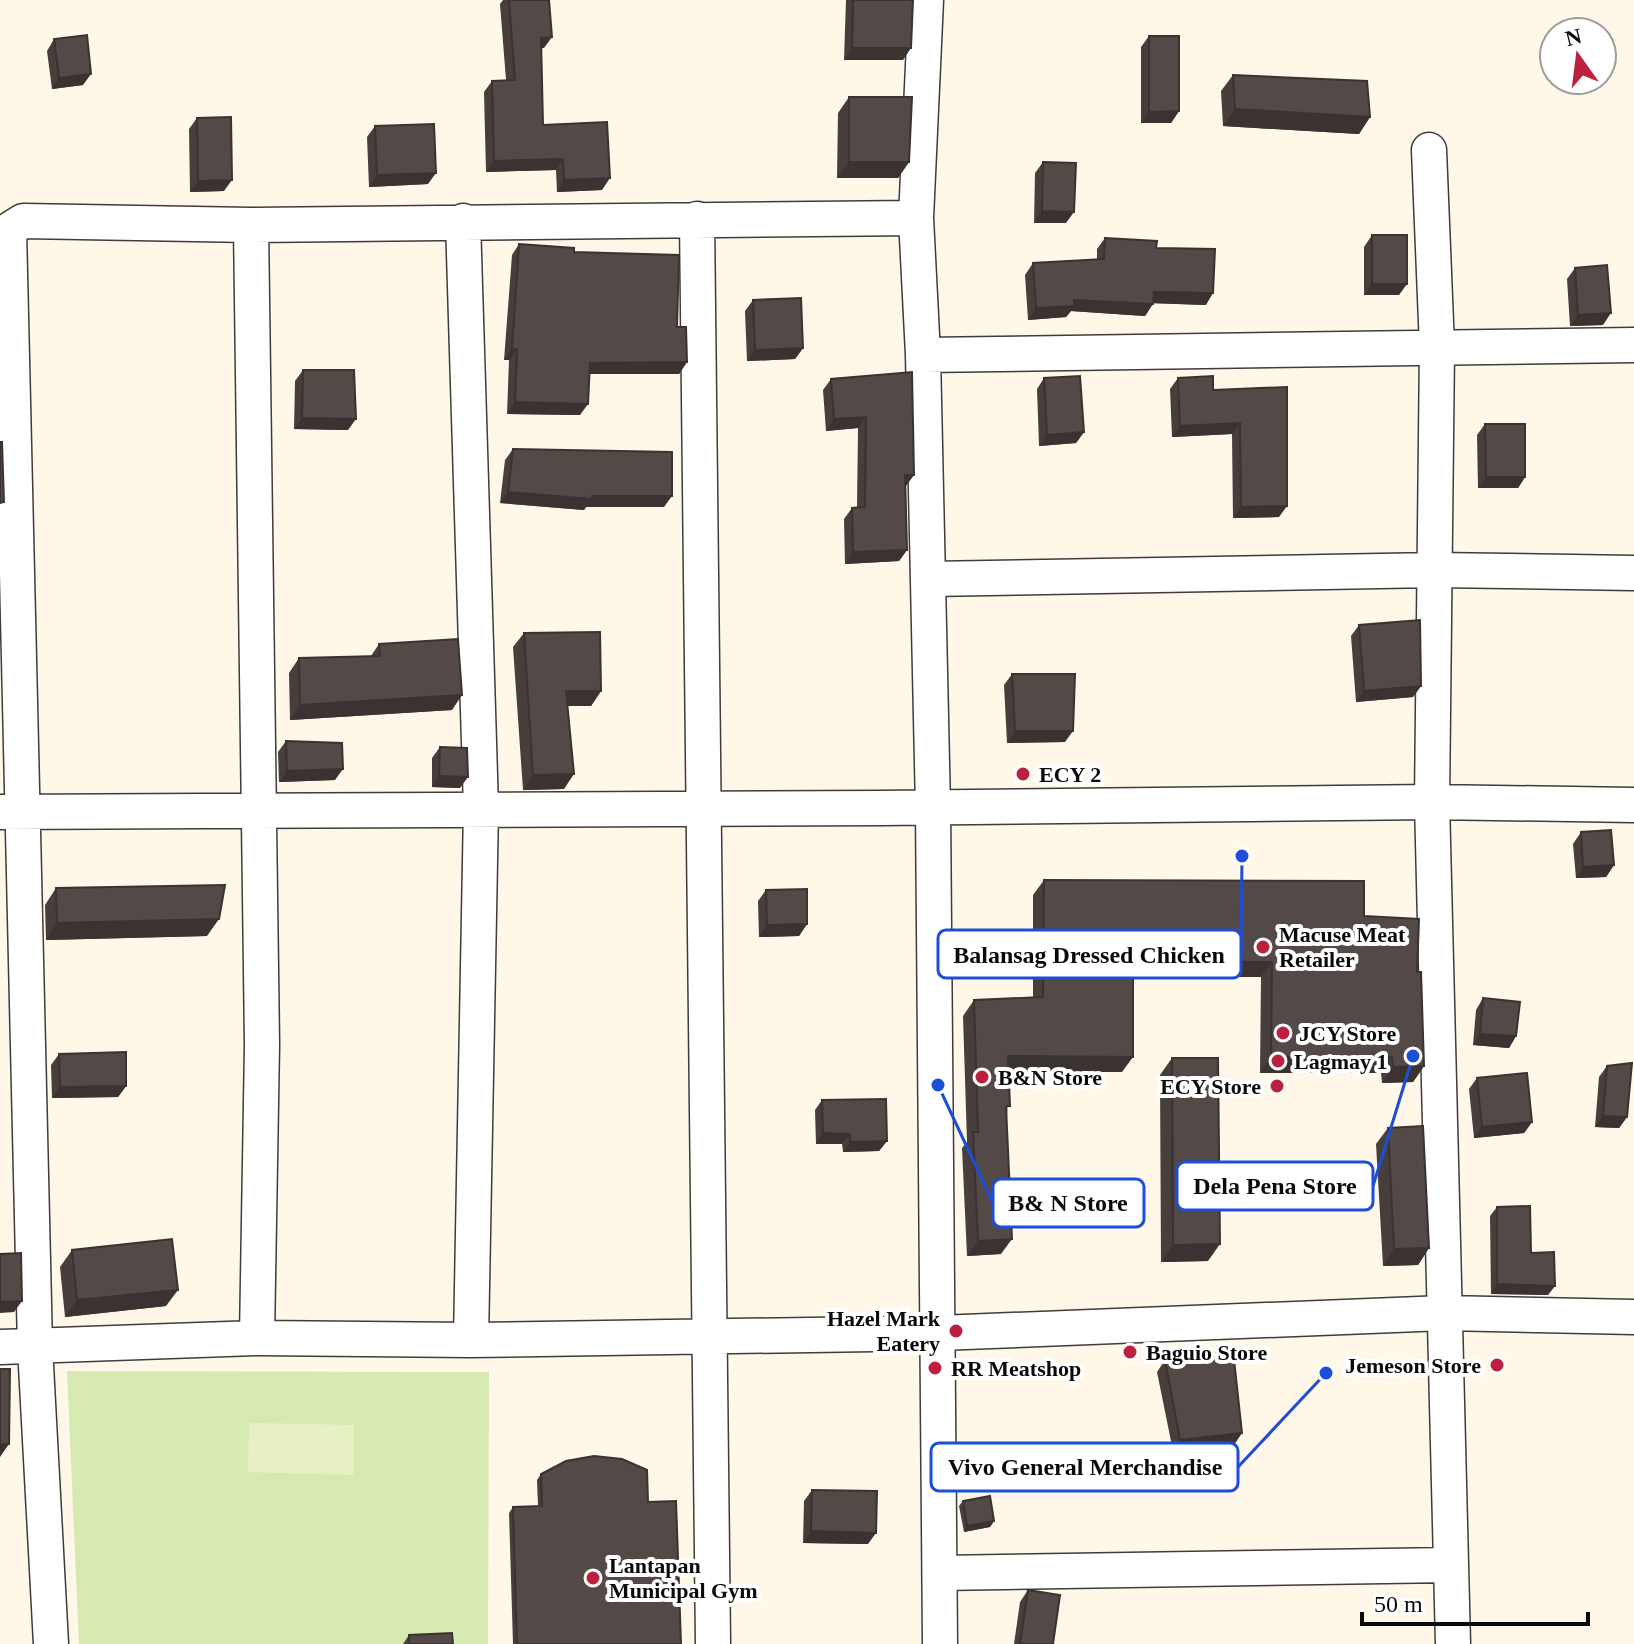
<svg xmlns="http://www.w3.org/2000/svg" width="1634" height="1644" font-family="'Times New Roman',serif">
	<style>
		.green { fill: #d6e9b1 }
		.pitch { fill: #e7f0c3 }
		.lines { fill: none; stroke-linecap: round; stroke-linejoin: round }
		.street-casing { stroke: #3d3d3d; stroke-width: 37 }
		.street { stroke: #fff; stroke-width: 34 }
		.wall { fill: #473f3c }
		.shaded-wall { fill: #3a3331 }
		.building { fill: #534946; stroke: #3a3331; stroke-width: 2 }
		.poi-dot { fill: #bb213f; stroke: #fff; stroke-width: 3 }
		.labels { text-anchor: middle; stroke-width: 8; stroke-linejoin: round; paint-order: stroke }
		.poi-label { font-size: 22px; font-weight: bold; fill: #0a0a0a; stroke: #fff; text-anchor: start }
		.leader { fill: none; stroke: #1d4ed8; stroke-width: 3 }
		.callout-dot { fill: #1d4ed8; stroke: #fff; stroke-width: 3 }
		.callout { fill: #fff; stroke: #1d4ed8; stroke-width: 3 }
		.callout-label { font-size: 24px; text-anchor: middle; font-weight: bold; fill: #0a0a0a }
	</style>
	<rect width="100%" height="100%" fill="#fff7e7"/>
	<path class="green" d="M67 1371 489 1372 488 1644H79Z"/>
	<path class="pitch" d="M249 1423 354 1425 353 1475 248 1472Z"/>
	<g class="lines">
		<g class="street-casing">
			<path id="street" d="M926 0 916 218 923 355 933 808 940 1644
				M1429 150 1437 347 1432 802 1453 1644
				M697 219 713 1644
				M463 221 481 808 471 1340
				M251 225 262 1044 257 1338
				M923 355 1634 345
				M929 579 1435 570 1634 573
				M0 812 881 808 1432 802 1634 805
				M0 1347 257 1338 471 1340 939 1333 1444 1313 1634 1317
				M940 1573 1450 1565
				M51 1644 35 1347 9 230 23 221 251 225 916 218"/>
		</g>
		<use href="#street" class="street"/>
	</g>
	<path class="wall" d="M503 0H549L544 48H541L543 125 602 190 557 192 556 170 486 172 484 92 492 81 506 80 500 4Z
		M846 0H913L903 60H844Z
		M1149 36 1179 111 1171 123H1141V47Z
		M54 39 83 85 52 89 47 51Z
		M1233 75 1370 117 1359 134 1223 126 1221 91Z
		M849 97 909 162 898 178H837L838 113Z
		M197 118 224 191 190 192 189 129Z
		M375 126 428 184 369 187 367 137Z
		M1043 162 1066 223H1034L1035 173Z
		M1372 235 1399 295H1364V247Z
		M1105 238 1156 248 1206 305 1153 303 1145 316 1071 311 1066 317 1028 320 1025 275 1033 263 1097 259V249Z
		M519 244 574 252 677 327 687 362 679 374H589L580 415 507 414 509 360H504L512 255Z
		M1575 268 1603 325 1570 326 1567 279Z
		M753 300 803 348 795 359 747 361 745 311Z
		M303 370 348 430 294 429 295 381Z
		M912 372 914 475 905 486 907 550 899 561 845 564 844 519 852 508H857L858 428 826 431 823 390 831 379Z
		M1044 378 1084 432 1076 443 1039 446 1037 389Z
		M1178 378 1213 390 1287 387 1279 517 1233 518 1232 434 1172 437 1170 389Z
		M1485 424 1525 477 1518 488H1478L1477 435Z
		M513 449 664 507H586L584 510 500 503 505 460Z
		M1359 625 1421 686 1413 697 1356 702 1351 636Z
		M524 633 601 691 591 706H568L564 789 523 790 513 647Z
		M379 644 452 710 290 720 289 673 299 658 371 656Z
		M1012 674 1065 742 1007 743 1004 685Z
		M286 741 335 780 279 782 278 752Z
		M440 747 460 788 432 787V758Z
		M1581 832 1614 865 1606 877 1576 878 1573 844Z
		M1044 880 1364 916 1417 972 1424 1066 1413 1082 1382 1083 1381 1073H1260L1261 977H1133L1122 1072H1009L1001 1254 967 1256 962 1148 967 1142 963 1016 974 1000 1033 998V895Z
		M56 888 207 936 46 940 45 905Z
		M766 890 807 924 799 936 759 937 758 901Z
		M1483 998 1516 1036 1509 1048 1473 1045 1476 1010Z
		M59 1054 126 1086 118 1097 52 1098 51 1065Z
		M1172 1058 1208 1261 1161 1262 1160 1075Z
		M1607 1066 1627 1117 1619 1128 1595 1127 1599 1077Z
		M1477 1078 1532 1122 1524 1133 1474 1138 1469 1089Z
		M822 1100 887 1141 879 1151 843 1152 842 1144H816L815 1110Z
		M1388 1128 1429 1248 1418 1265 1383 1266 1376 1144Z
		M1497 1207 1531 1253 1548 1295 1491 1294 1490 1216Z
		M72 1250 166 1306 65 1317 60 1267Z
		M1165 1360 1234 1445 1173 1451 1157 1372Z
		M541 1474 648 1502 681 1644H513L509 1513 513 1507 538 1506 537 1480Z
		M812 1490 868 1544 803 1543 804 1501Z
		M963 1501 994 1521 990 1527 964 1532 959 1506Z
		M1028 1590 1053 1644H1014L1020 1602Z
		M409 1635V1644H403Z"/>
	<path class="shaded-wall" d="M552 37 544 48 533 49 541 38Z
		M852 48H911L903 60H844Z
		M91 74 83 85 52 89 59 78Z
		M1235 109 1370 117 1359 134 1223 126Z
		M1179 111 1171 123H1141L1149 112Z
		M563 159 556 170 486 172 494 161Z
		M849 162H909L898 178H837Z
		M436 173 428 184 369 187 377 175Z
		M610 178 602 190 557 192 564 180Z
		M232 180 224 191 190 192 198 181Z
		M1042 211 1074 212 1066 223H1034Z
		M1372 284H1407L1399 295H1364Z
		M1154 292 1213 293 1206 305 1146 303Z
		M1074 300 1153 304 1145 316 1071 311 1066 317 1028 320 1036 308Z
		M1611 313 1603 325 1570 326 1578 315Z
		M803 348 795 359 747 361 755 350Z
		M512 349H517L509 360H504Z
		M687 362 679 374H582L590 363Z
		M515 402 588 404 580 415 507 414Z
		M866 417 858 428 826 431 834 419Z
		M302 418 356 419 348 430 294 429Z
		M1240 423 1232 434 1172 437 1180 426Z
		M1084 432 1076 443 1039 446 1047 435Z
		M905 475H914L906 486H897Z
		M1486 477H1525L1518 488H1478Z
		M508 492 592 496H672L664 507H586L584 510 500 503Z
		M1287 506 1279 517 1233 518 1241 507Z
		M907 550 899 561 845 564 853 552Z
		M1421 686 1413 697 1356 702 1364 691Z
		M566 691H601L591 706H556Z
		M462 695 452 710 290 720 300 705Z
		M1015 731H1073L1065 742 1007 743Z
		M343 769 335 780 279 782 287 771Z
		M574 774 564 789 523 790 533 775Z
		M439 776 468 777 460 788 432 787Z
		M1614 865 1606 877 1576 878 1583 867Z
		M219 919 207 936 46 940 57 923Z
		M807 924 799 936 759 937 767 925Z
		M1133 961 1272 962 1261 977H1122Z
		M1480 1034 1516 1036 1509 1048 1473 1045Z
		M1008 1056 1133 1057 1122 1072H997Z
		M1271 1057H1392L1381 1073H1260Z
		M1424 1066 1413 1082 1382 1083 1393 1067Z
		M126 1086 118 1097 52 1098 60 1087Z
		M1603 1116 1627 1117 1619 1128 1595 1127Z
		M1532 1122 1524 1133 1474 1138 1482 1127Z
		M823 1133 850 1134 842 1144H816Z
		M887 1141 879 1151 843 1152 850 1142Z
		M1012 1239 1001 1254 967 1256 978 1241Z
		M1220 1244 1208 1261 1161 1262 1173 1245Z
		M1429 1248 1418 1265 1383 1266 1394 1249Z
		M1497 1284 1555 1286 1548 1295 1491 1294Z
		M178 1290 166 1306 65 1317 77 1300Z
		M22 1301 14 1312 0 1313V1302Z
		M1242 1433 1234 1445 1173 1451 1180 1440Z
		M0 1444H9L0 1457Z
		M994 1521 990 1527 964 1532 967 1526Z
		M811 1531 876 1533 868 1544 803 1543Z"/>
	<path class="building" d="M509 0H549L552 37 541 38 543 125 607 122 610 178 564 180 563 159 494 161 492 81 515 80Z
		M853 0H913L911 48H852Z
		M87 35 91 74 59 78 54 39Z
		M1149 36H1179V111L1149 112Z
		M1233 75 1367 81 1370 117 1235 109Z
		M849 97H912L909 162H849Z
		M231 117 232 180 198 181 197 118Z
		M434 124 436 173 377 175 375 126Z
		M1043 162 1076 163 1074 212 1042 211Z
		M1372 235H1407V284H1372Z
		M1105 238 1157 241 1156 248 1215 249 1213 293 1154 292 1153 304 1074 300V306L1036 308 1033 263 1104 259Z
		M519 244 574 248V252L679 255 677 327H686L687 362 590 363 588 404 515 402 517 349H512Z
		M1607 265 1611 313 1578 315 1575 268Z
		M801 298 803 348 755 350 753 300Z
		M303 370H354L356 419 302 418Z
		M912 372 914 475H905L907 550 853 552 852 508 865 507 866 417 834 419 831 379Z
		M1080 376 1084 432 1047 435 1044 378Z
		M1213 376V390L1287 387V506L1241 507 1240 423 1180 426 1178 378Z
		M1485 424H1525V477H1486Z
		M0 442H2L4 502 0 503Z
		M513 449 672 452V496H592V499L508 492Z
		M1420 620 1421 686 1364 691 1359 625Z
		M600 632 601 691H566L574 774 533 775 524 633Z
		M458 639 462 695 300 705 299 658 380 656 379 644Z
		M1012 674H1075L1073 731H1015Z
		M286 741 342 743 343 769 287 771Z
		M440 747 467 748 468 777 439 776Z
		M1611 830 1614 865 1583 867 1581 832Z
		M1044 880 1364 881V916L1419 919 1417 972H1421L1424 1066 1393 1067 1392 1057H1271L1272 962 1133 961V1057L1008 1056 1010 1106H1006L1012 1239 978 1241 973 1132H978L974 1000 1043 997Z
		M225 885 219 919 57 923 56 888Z
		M807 889V924L767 925 766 890Z
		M1483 998 1520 1002 1516 1036 1480 1034Z
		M126 1052V1086L60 1087 59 1054Z
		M1172 1058H1218L1220 1244 1173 1245Z
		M1632 1063 1627 1117 1603 1116 1607 1066Z
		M1527 1073 1532 1122 1482 1127 1477 1078Z
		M886 1099 887 1141 850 1142V1134L823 1133 822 1100Z
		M1423 1126 1429 1248 1394 1249 1388 1128Z
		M1530 1206 1531 1253 1554 1252 1555 1286 1497 1284V1207Z
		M172 1239 178 1290 77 1300 72 1250Z
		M21 1253 22 1301 0 1302V1254Z
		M1233 1350 1242 1433 1180 1440 1165 1360Z
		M0 1369H10L9 1444H0Z
		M594 1456 622 1459 647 1470 648 1502 676 1501 681 1644H517L513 1507 542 1506 541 1474 566 1461Z
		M812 1490 877 1491 876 1533 811 1531Z
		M990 1496 994 1521 967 1526 963 1501Z
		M1028 1590 1060 1595 1053 1644H1020Z
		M452 1633 453 1644H409V1635Z"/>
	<g class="poi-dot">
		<circle cx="1023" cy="774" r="8"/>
		<circle cx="1263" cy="947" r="8"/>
		<circle cx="1283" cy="1033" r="8"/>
		<circle cx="1278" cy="1061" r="8"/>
		<circle cx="982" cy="1077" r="8"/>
		<circle cx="1277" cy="1086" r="8"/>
		<circle cx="956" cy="1331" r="8"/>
		<circle cx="1130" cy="1352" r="8"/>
		<circle cx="1497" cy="1365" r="8"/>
		<circle cx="935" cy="1368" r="8"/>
		<circle cx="593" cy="1578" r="8"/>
	</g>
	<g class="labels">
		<g class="poi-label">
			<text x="1039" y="782">ECY 2</text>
			<text x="1279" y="942">Macuse Meat<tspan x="1279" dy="25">Retailer</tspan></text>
			<text x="1299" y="1041">JCY Store</text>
			<text x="1294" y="1069">Lagmay 1</text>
			<text x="998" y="1085">B&amp;N Store</text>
			<text x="1261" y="1094" text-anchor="end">ECY Store</text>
			<text x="940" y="1326" text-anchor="end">Hazel Mark<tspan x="940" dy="25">Eatery</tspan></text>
			<text x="1146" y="1360">Baguio Store</text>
			<text x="1481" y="1373" text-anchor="end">Jemeson Store</text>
			<text x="951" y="1376">RR Meatshop</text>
			<text x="609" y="1573">Lantapan<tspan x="609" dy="25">Municipal Gym</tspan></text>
		</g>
	</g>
	<path class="leader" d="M1242 856L1241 954M1413 1056L1373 1186M938 1085L993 1203M1326 1373L1238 1467"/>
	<g class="callout-dot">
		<circle cx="1242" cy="856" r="8"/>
		<circle cx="1413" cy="1056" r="8"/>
		<circle cx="938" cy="1085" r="8"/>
		<circle cx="1326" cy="1373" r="8"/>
	</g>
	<g class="callout">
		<rect x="938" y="930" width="303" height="48" rx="8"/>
		<rect x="1177" y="1162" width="196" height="48" rx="8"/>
		<rect x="993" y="1179" width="151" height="48" rx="8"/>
		<rect x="931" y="1443" width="307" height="48" rx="8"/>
	</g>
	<g class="callout-label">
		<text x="1089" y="963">Balansag Dressed Chicken</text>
		<text x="1275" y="1194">Dela Pena Store</text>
		<text x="1068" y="1211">B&amp; N Store</text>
		<text x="1085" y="1475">Vivo General Merchandise</text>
	</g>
	<g transform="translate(1578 56) rotate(346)"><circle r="38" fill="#ffffff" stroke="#9d9d9d" stroke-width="2"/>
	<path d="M0-6L14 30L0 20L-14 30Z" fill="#bb213f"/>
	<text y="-12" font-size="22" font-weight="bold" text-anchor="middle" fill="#0a0a0a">N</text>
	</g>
	<path d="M1362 1612v12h226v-12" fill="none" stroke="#0a0a0a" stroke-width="4"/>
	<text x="1374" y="1612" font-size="24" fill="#0a0a0a" stroke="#ffffff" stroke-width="6" paint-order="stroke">50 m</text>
</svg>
